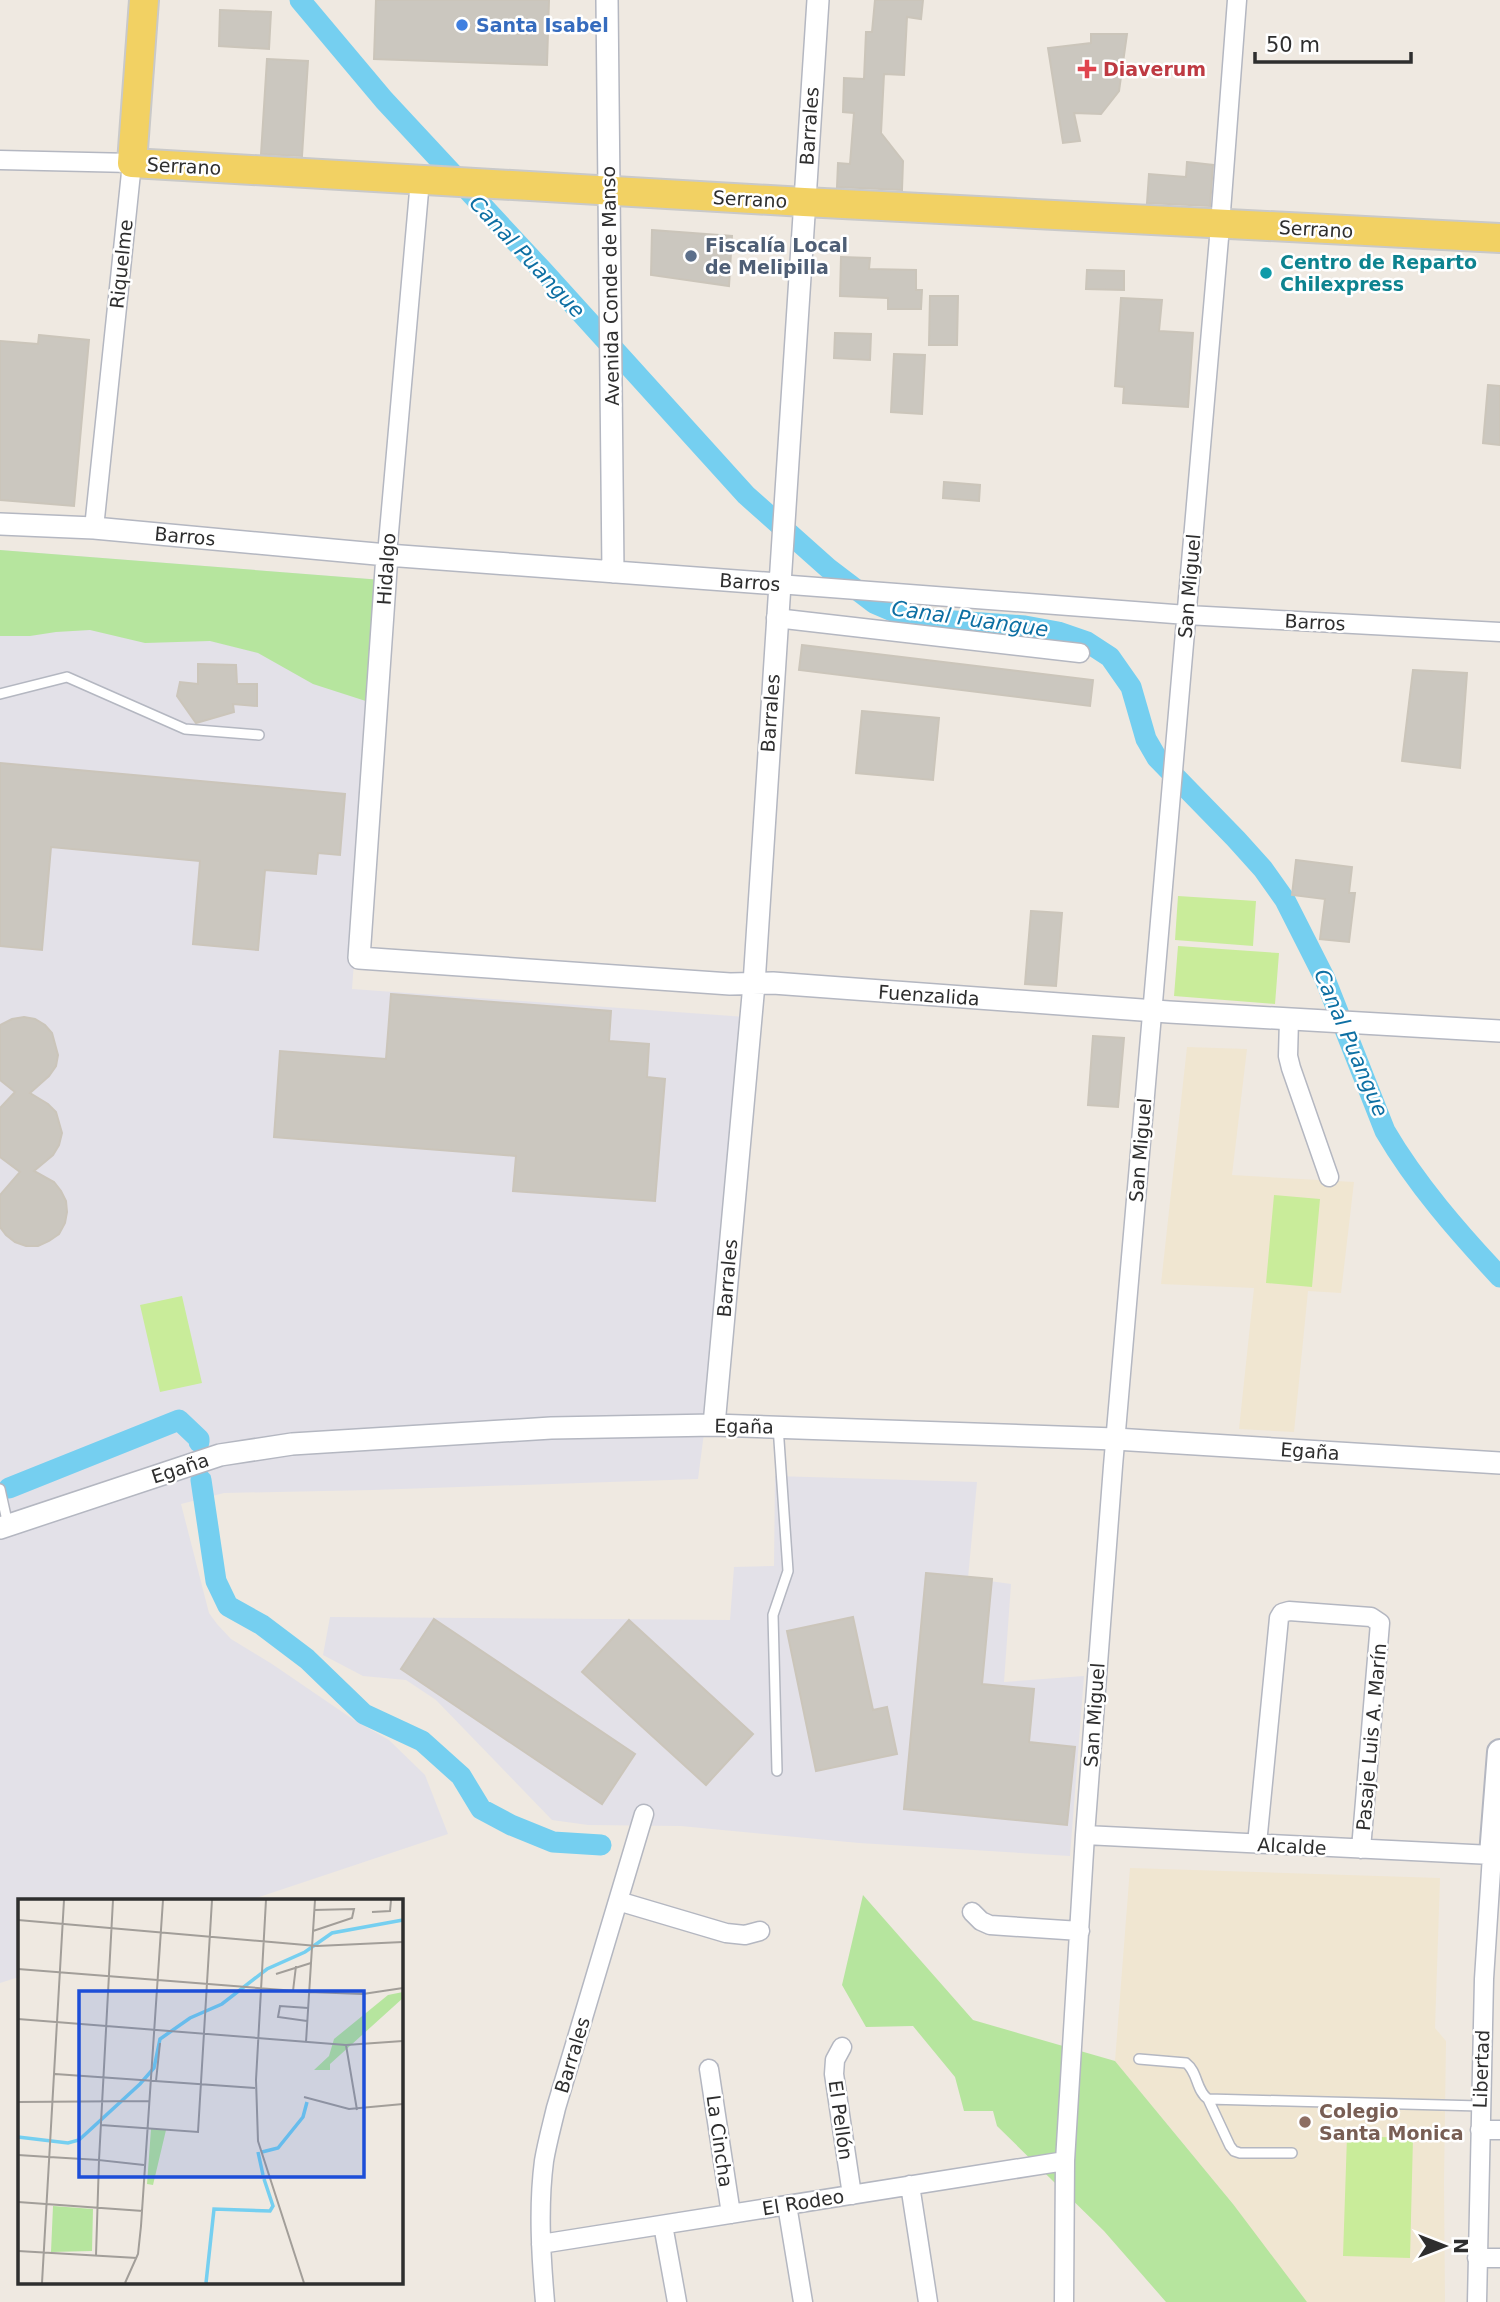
<svg xmlns="http://www.w3.org/2000/svg" width="1500" height="2302" font-family="'DejaVu Sans',sans-serif">
	<style>
		.industrial { fill: #e3e1e8 }
		.education { fill: #f0e6d1 }
		.green { fill: #b6e59e }
		.pitch { fill: #c9ec9a }
		.lines { fill: none; stroke-linecap: round; stroke-linejoin: round }
		.canal { stroke: #75cff0; stroke-width: 21 }
		.building { fill: #cbc7bf; stroke: #cbc5ba; stroke-width: 2 }
		.service-casing { stroke: #b4b7c1; stroke-width: 12 }
		.minor-casing { stroke: #b4b7c1; stroke-width: 21 }
		.tertiary-casing { stroke: #b4b7c1; stroke-width: 24 }
		.secondary-casing { stroke: #b4b7c1; stroke-width: 28 }
		.primary-casing { stroke: #c9c9c9; stroke-width: 32 }
		.service { stroke: #fff; stroke-width: 9 }
		.minor { stroke: #fff; stroke-width: 18 }
		.tertiary { stroke: #fff; stroke-width: 21 }
		.secondary { stroke: #fff; stroke-width: 24 }
		.primary { stroke: #f2d163; stroke-width: 28 }
		.shop-dot { fill: #3f7fe0; stroke: #fff; stroke-width: 2.5 }
		.health-dot { fill: #e0444e; stroke: #fff; stroke-width: 2.5 }
		.service-dot { fill: #5c6f8a; stroke: #fff; stroke-width: 2.5 }
		.culture-dot { fill: #0f9aa8; stroke: #fff; stroke-width: 2.5 }
		.education-dot { fill: #8d6e63; stroke: #fff; stroke-width: 2.5 }
		.labels { text-anchor: middle; stroke-width: 5; stroke-linejoin: round; paint-order: stroke }
		.shop-label { font-size: 19px; font-weight: bold; fill: #366cbe; stroke: #fff; text-anchor: start }
		.health-label { font-size: 19px; font-weight: bold; fill: #be3a42; stroke: #fff; text-anchor: start }
		.street-label { font-size: 19px; fill: #2e2e2e; stroke: #fff }
		.service-label { font-size: 19px; font-weight: bold; fill: #4e5e75; stroke: #fff; text-anchor: start }
		.culture-label { font-size: 19px; font-weight: bold; fill: #0d838f; stroke: #fff; text-anchor: start }
		.education-label { font-size: 19px; font-weight: bold; fill: #785e54; stroke: #fff; text-anchor: start }
		.water-label { font-size: 21px; font-style: italic; fill: #0d6fa3; stroke: #fff }
		.inset-river { fill: none; stroke: #75cff0; stroke-width: 3.5 }
		.inset-road { fill: none; stroke: #a29e99; stroke-width: 2 }
		.view { fill: #1d4ed8; fill-opacity: 0.15; stroke: #1d4ed8; stroke-width: 3.5 }
		.inset-edge { fill: none; stroke: #2e2e2e; stroke-width: 3.5 }
	</style>
	<rect width="100%" height="100%" fill="#efe9e1"/>
	<path class="industrial" d="M0 550 382 580 352 989 746 1017 704 1433 698 1479 372 1490 224 1493 181 1504 209 1613 217 1624 231 1639 272 1664 354 1720 389 1740 425 1775 448 1834 247 1901H19V1977L0 1983Z
		M775 1476 977 1482 968 1578 1011 1584 1004 1682 1084 1676 1070 1856 859 1843 681 1826 588 1825 552 1820 436 1700 406 1680 363 1676 323 1655 330 1617 730 1620 734 1567 774 1566Z"/>
	<path class="education" d="M1187 1047 1247 1049 1232 1175 1354 1182 1341 1293 1308 1291 1294 1432 1239 1429 1254 1288 1161 1284Z
		M1130 1868 1440 1878 1435 2028 1446 2041 1444 2182 1445 2302H1304L1233 2204 1115 2061Z"/>
	<path class="green" d="M0 550 382 580 375 704 313 684 258 653 210 641 145 643 90 630 56 632 30 636H0Z
		M863 1895 973 2020 1115 2061 1233 2204 1307 2302H1166L1104 2231 997 2126 993 2111H964L955 2077 913 2026 866 2027 842 1985Z"/>
	<path class="pitch" d="M1178 896 1256 901 1253 946 1175 940Z
		M1178 946 1279 953 1275 1004 1174 996Z
		M1274 1195 1320 1199 1312 1287 1266 1283Z
		M182 1296 202 1383 160 1392 140 1305Z
		M1347 2136 1413 2138 1410 2258 1343 2256Z"/>
	<g class="lines">
		<path class="canal" d="M300 0 384 100 543 271 746 495 828 568 874 603 895 612 926 619 1025 626 1058 632 1087 642 1110 657 1131 687 1146 739 1157 758 1236 839 1263 869 1285 900 1325 979 1385 1131C1416 1184 1458 1232 1500 1277
			M201 1480 216 1581 228 1606 262 1625 307 1659 364 1714 422 1741 461 1776 481 1809 511 1825 553 1842 601 1845
			M9 1488 179 1420 199 1439V1442"/>
	</g>
	<path class="building" d="M376 0H549L547 65 374 59Z
		M875 0H923L921 19 907 17 904 75 884 74 881 133 903 161 902 190 837 187 838 163 850 164 854 113 843 112 844 78 864 79 866 32H872Z
		M220 10 271 12 269 49 219 46Z
		M1091 34H1127L1119 91 1101 114 1074 113 1080 141 1063 143 1048 48 1091 43Z
		M267 59 308 61 302 156 261 154Z
		M1187 162 1213 165 1210 206 1147 203 1149 174 1186 177Z
		M652 230 732 236 729 286 651 275Z
		M841 257 870 258 869 269 916 270V290H922L921 309H888V298L840 296Z
		M1087 270 1124 271V290L1086 289Z
		M930 296H958L957 345H929Z
		M1121 298 1162 300 1159 331 1193 333 1188 407 1123 403 1124 387 1115 386Z
		M835 333 871 334 870 360 834 358Z
		M39 335 89 340 74 506 0 500V341L38 344Z
		M894 354 925 355 922 414 891 412Z
		M1488 385 1500 386V445L1483 443Z
		M944 482 980 485 979 501 943 498Z
		M802 645 1093 680 1090 706 799 670Z
		M198 664 236 665 237 684H257V706L233 704 234 712 196 723 177 696 180 682 198 684Z
		M1413 670 1467 673 1460 768 1402 761Z
		M862 711 939 718 933 780 856 773Z
		M0 763 345 794 340 855 318 853 316 874 265 870 258 950 193 944 200 861 51 847 42 950 0 946Z
		M1296 860 1352 867 1349 893H1355L1349 942 1320 939 1325 899 1292 895Z
		M1031 911 1062 913 1056 986 1025 984Z
		M391 994 611 1011 609 1041 649 1044 647 1077 665 1079 655 1201 513 1191 516 1156 274 1137 280 1051 386 1059Z
		M24 1017 35 1019 45 1025 52 1033 58 1055 56 1066 49 1076 30 1093 48 1104 56 1112 62 1133 59 1145 53 1155 34 1171 54 1182 61 1191 66 1201 67 1212 65 1223 59 1234 49 1241 38 1246H26L15 1242 6 1235 0 1227V1195L20 1172 0 1157V1108L15 1092 0 1080V1025L12 1019Z
		M1093 1036 1124 1038 1118 1107 1088 1105Z
		M926 1573 992 1579 982 1684 1034 1689 1029 1742 1075 1747 1067 1825 904 1809Z
		M853 1617 873 1710 887 1707 897 1754 816 1771 787 1631Z
		M434 1619 635 1754 602 1804 401 1669Z
		M629 1620 753 1734 706 1785 582 1672Z"/>
	<g class="lines">
		<g class="service-casing">
			<path id="service" d="M0 694 67 677 185 729 259 735
				M0 1489 8 1525
				M777 1771 773 1615 788 1571 778 1426
				M1139 2059 1186 2063C1198 2072 1196 2091 1208 2099L1480 2106
				M1208 2099 1230 2146 1234 2151 1240 2153H1292"/>
		</g>
		<g class="minor-casing">
			<path id="minor" d="M0 160 132 163 94 528
				M387 555 420 180
				M778 584 1187 615 1500 632
				M776 618 1080 653
				M1289 1019 1288 1056 1291 1068 1329 1177
				M1085 1835 1492 1855 1484 1979 1477 2302
				M1257 1844 1279 1618 1282 1613 1289 1611 1371 1617 1380 1623 1361 1849
				M618 1901 726 1933 745 1935 760 1931
				M972 1912 981 1921 990 1925 1080 1931
				M842 2047 835 2060 834 2074 852 2195
				M709 2069 731 2214
				M1480 2130H1500
				M910 2185 928 2302
				M787 2205 803 2302
				M663 2225 677 2302
				M541 2244 1065 2161
				M1477 2258H1500
				M545 2302C541 2256 538 2207 544 2161 547 2143 552 2125 556 2108L644 1814
				M1064 2302 1065 2161 1085 1835 1113 1466 1219 238 1237 0"/>
		</g>
		<g class="tertiary-casing">
			<path id="tertiary" d="M607 0 613 572
				M0 524 94 528 387 555 778 584
				M387 555 359 958 730 984 773 983 1169 1012 1500 1031
				M714 1425 754 984 818 0
				M0 1528 220 1455 292 1444 551 1428 714 1425 1115 1439 1500 1463"/>
		</g>
		<g class="secondary-casing">
			<path id="secondary" d="M1492 1855 1500 1752"/>
		</g>
		<g class="primary-casing">
			<path id="primary" d="M144 0 132 163 804 202 1500 238"/>
		</g>
		<use href="#service" class="service"/>
		<use href="#minor" class="minor"/>
		<use href="#tertiary" class="tertiary"/>
		<use href="#secondary" class="secondary"/>
		<use href="#primary" class="primary"/>
	</g>
	<circle class="shop-dot" cx="462" cy="25" r="7"/>
	<path class="health-dot" d="M1083.5 58.5h7v7h7v7h-7v7h-7v-7h-7v-7h7z"/>
	<circle class="service-dot" cx="691" cy="256" r="7"/>
	<circle class="culture-dot" cx="1266" cy="273" r="7"/>
	<circle class="education-dot" cx="1305" cy="2122" r="7"/>
	<g class="labels">
		<g class="shop-label">
			<text x="476" y="32">Santa Isabel</text>
		</g>
		<g class="health-label">
			<text x="1103" y="76">Diaverum</text>
		</g>
		<g class="street-label">
			<text transform="translate(809 126) rotate(-86)" y="7">Barrales</text>
			<text transform="translate(184 166) rotate(3)" y="7">Serrano</text>
			<text transform="translate(750 199) rotate(3)" y="7">Serrano</text>
			<text transform="translate(1316 229) rotate(3)" y="7">Serrano</text>
			<text transform="translate(121 264) rotate(-84)" y="7">Riquelme</text>
			<text transform="translate(610 286) rotate(-91)" y="7">Avenida Conde de Manso</text>
			<text transform="translate(185 536) rotate(5)" y="7">Barros</text>
			<text transform="translate(386 569) rotate(-86)" y="7">Hidalgo</text>
			<text transform="translate(750 582) rotate(4)" y="7">Barros</text>
			<text transform="translate(1189 586) rotate(-85)" y="7">San Miguel</text>
			<text transform="translate(1315 622) rotate(3)" y="7">Barros</text>
			<text transform="translate(770 713) rotate(-86)" y="7">Barrales</text>
			<text transform="translate(929 995) rotate(4)" y="7">Fuenzalida</text>
			<text transform="translate(1140 1150) rotate(-85)" y="7">San Miguel</text>
			<text transform="translate(727 1278) rotate(-85)" y="7">Barrales</text>
			<text transform="translate(744 1426) rotate(1)" y="7">Egaña</text>
			<text transform="translate(1310 1451) rotate(4)" y="7">Egaña</text>
			<text transform="translate(180 1468) rotate(-18)" y="7">Egaña</text>
			<text transform="translate(1094 1715) rotate(-86)" y="7">San Miguel</text>
			<text transform="translate(1371 1737) rotate(-85)" y="7">Pasaje Luis A. Marín</text>
			<text transform="translate(1292 1846) rotate(3)" y="7">Alcalde</text>
			<text transform="translate(572 2055) rotate(-73)" y="7">Barrales</text>
			<text transform="translate(1481 2069) rotate(-88)" y="7">Libertad</text>
			<text transform="translate(841 2120) rotate(82)" y="7">El Pellón</text>
			<text transform="translate(720 2141) rotate(82)" y="7">La Cincha</text>
			<text transform="translate(803 2202) rotate(-9)" y="7">El Rodeo</text>
		</g>
		<g class="service-label">
			<text x="705" y="252">Fiscalía Local<tspan x="705" dy="22">de Melipilla</tspan></text>
		</g>
		<g class="culture-label">
			<text x="1280" y="269">Centro de Reparto<tspan x="1280" dy="22">Chilexpress</tspan></text>
		</g>
		<g class="education-label">
			<text x="1319" y="2118">Colegio<tspan x="1319" dy="22">Santa Monica</tspan></text>
		</g>
		<g class="water-label">
			<text transform="translate(527 257) rotate(47)" y="7">Canal Puangue</text>
			<text transform="translate(970 619) rotate(8)" y="7">Canal Puangue</text>
			<text transform="translate(1351 1043) rotate(67)" y="7">Canal Puangue</text>
		</g>
	</g>
	<g transform="translate(18 1899)">
		<rect width="385" height="385" fill="#efe9e1"/>
		<path d="M385 93V99L312 165V171H296L311 157 316 140 370 96ZM133 230 148 231 135 286 129 285ZM35 307 75 310 74 352 33 353Z" fill="#b6e59e"/>
		<path class="inset-river" d="M0 238 50 244 61 241 122 185 136 169 142 140 172 119 204 105 249 70 287 53 314 34 385 21M240 253 245 276M244 253 260 249 285 218 289 203M188 384 196 310 252 312 255 307 246 280"/>
		<path class="inset-road" d="M248 1 238 181 240 242 286 384M354 13 372 12 373 1M0 21 299 47 385 43M295 32 334 19 336 10 296 11M0 70 291 93M258 75 293 64M275 92 278 67M291 93 345 95 385 89M0 120 328 146 385 142M289 122 260 118 262 107 290 109M288 143 297 1M328 146 339 211M37 175 237 189M138 182 142 144M286 198 331 210 385 205M0 203 131 202M83 226 180 233 194 1M0 256 31 258M31 258 81 261 95 1M0 303 125 312M0 352 119 359M78 356 81 261 126 266M24 384 46 1M107 384 120 355 123 327 145 1"/>
		<path class="view" d="M61 92H346V278H61Z"/>
		<rect width="385" height="385" class="inset-edge"/>
	</g>
	<g transform="translate(1444 2246) rotate(90)" stroke="#ffffff" stroke-width="5" paint-order="stroke">
	<path d="M0-5L12 26L0 18L-12 26Z" fill="#2e2e2e"/>
	<text y="-10" font-size="19" font-weight="bold" text-anchor="middle" fill="#2e2e2e">N</text>
	</g>
	<path d="M1255 52v10h156v-10" fill="none" stroke="#2e2e2e" stroke-width="3.5"/>
	<text x="1266" y="52" font-size="21" fill="#2e2e2e" stroke="#ffffff" stroke-width="5" paint-order="stroke">50 m</text>
</svg>
